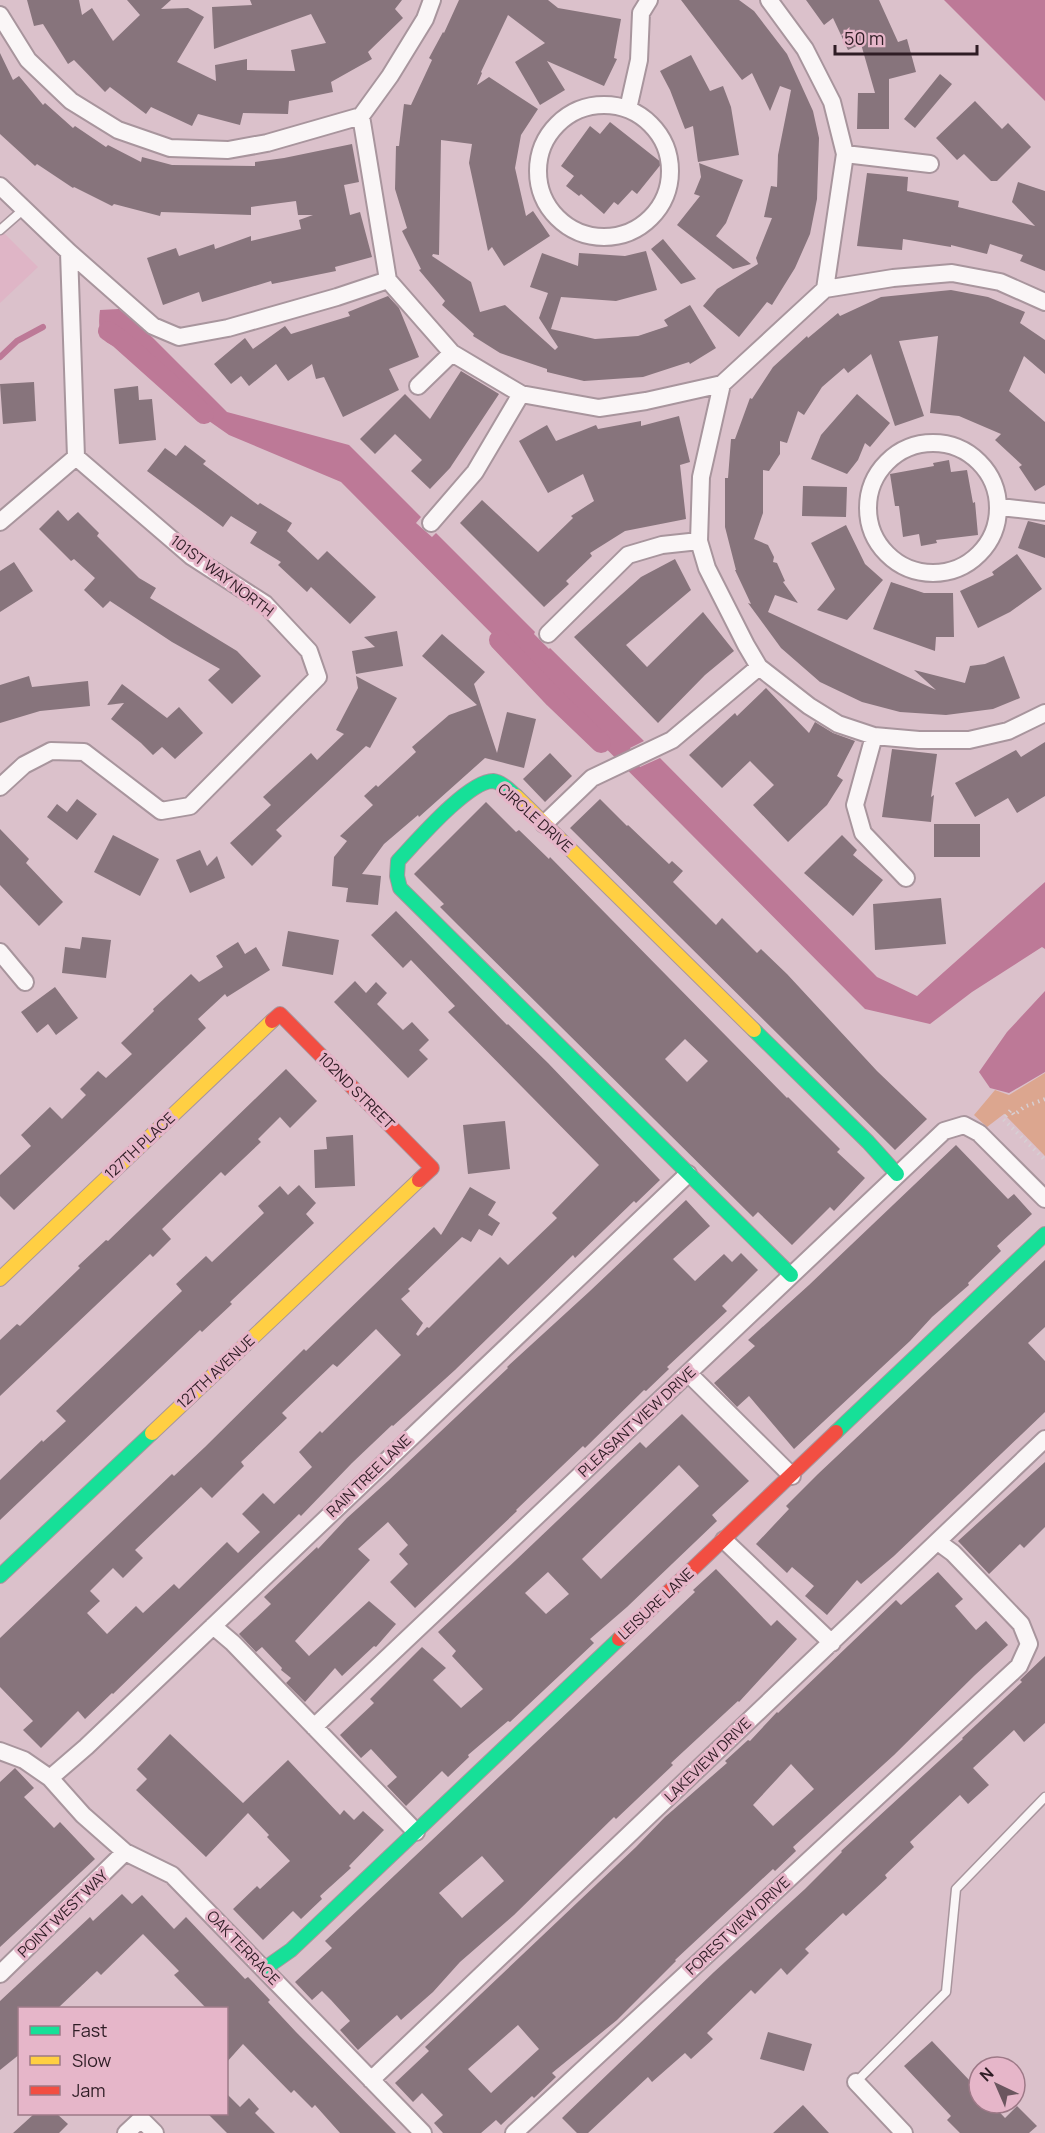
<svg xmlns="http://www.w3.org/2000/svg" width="1045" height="2133" font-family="Manrope,sans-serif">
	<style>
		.built { fill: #dfb5c6 }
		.green { fill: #dca68f }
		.water { fill: #bd7997 }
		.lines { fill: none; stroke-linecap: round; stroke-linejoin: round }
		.stream { stroke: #bd7997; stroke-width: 6 }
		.canal { stroke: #bd7997; stroke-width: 20 }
		.building { fill: #87747c; fill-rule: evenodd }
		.lane-casing { stroke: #a8959d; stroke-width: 11 }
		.street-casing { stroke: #a8959d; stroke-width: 20 }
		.fast-casing { stroke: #a8959d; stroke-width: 16 }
		.slow-casing { stroke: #a8959d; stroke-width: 16 }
		.jam-casing { stroke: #a8959d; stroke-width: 16 }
		.path { stroke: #d7cfd3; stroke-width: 4; stroke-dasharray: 1.5 4.5; stroke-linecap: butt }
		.lane { stroke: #faf6f7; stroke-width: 8 }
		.street { stroke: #faf6f7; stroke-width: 16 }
		.fast { stroke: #16e098; stroke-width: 14 }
		.slow { stroke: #ffcf43; stroke-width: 14 }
		.jam { stroke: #f24e42; stroke-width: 14 }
		.labels { text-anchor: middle; stroke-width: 6; stroke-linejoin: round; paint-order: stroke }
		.street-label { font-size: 15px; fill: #2f1d25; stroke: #e6b6c9 }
	</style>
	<rect width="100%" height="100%" fill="#dbc1cb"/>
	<path class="built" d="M0 229 38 267 0 303Z"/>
	<path class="green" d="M1045 1073V1156L1004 1114 987 1127 974 1115 995 1090 1009 1095Z"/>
	<path class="water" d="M944 0H1045V101Z
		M119 309 152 337 227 412 349 445 421 517 416 523 432 537 436 533 535 632 534 634 549 649 550 648 644 741 630 748 640 767 660 758 877 977 917 996 1045 882V949L1042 947 972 992 930 1024 865 1009 341 482 229 435 209 421 137 349C129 345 125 347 117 346 98 344 98 324 100 310Z
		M1045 991V1072L1009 1093 990 1088 979 1072 1007 1032Z"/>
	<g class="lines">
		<path class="stream" d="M0 357 17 341 43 327"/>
		<path class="canal" d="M108 331 120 339 204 414
			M499 640 554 698 601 743"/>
	</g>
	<path class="building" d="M27 0H79L82 15 92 8 113 41 140 15 127 0H171L161 9 188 8 204 17 177 62 216 81 215 65 247 59V70L295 71 291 50 326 43 311 14 214 49 212 7 252 5 250 0H402L395 9 403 18 368 52 372 59 331 82 333 92 289 101 288 114 243 113 240 125 198 114 192 126 151 107 146 114 110 87 105 92 74 60 68 64 43 24 34 26Z
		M459 0H548L558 8 621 19 614 58 617 59 604 86 547 61 565 90 540 105 515 62 545 43 508 15 481 72 482 73 477 85 489 77 538 109 521 135 515 168 526 216 533 211 550 236 504 266 492 247 488 251 469 163 472 144 441 140 439 255 433 254 432 256 471 282 480 312 505 305 555 350 558 347 539 318 548 293 530 287 542 253 578 266 579 253 625 256 646 251 657 290 616 301 561 297 551 329 595 339 638 336 668 326 664 320 690 305 716 348 690 364 689 362 643 377 584 381 547 372V369L500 353 473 336 474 334 442 305 445 301 419 270 421 269 402 231 407 228 395 189 396 146H399L404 104 411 105 432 60 429 58 443 32 444 33Z
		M681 0H739L754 11 787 54 813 111 819 138 817 199 810 234 795 268 772 305 767 302 739 337 703 306 717 289 758 264 756 258 772 218 764 217 771 186 777 187 778 155 791 90 780 86 770 111 752 73 742 80Z
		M806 0H879L898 42 907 39 916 72 889 79V129H857L858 93H875L861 44 848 50 833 18 824 25Z
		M0 53 13 80 19 76 43 105 45 103 73 128 75 126 106 147 108 145 141 162 142 157 172 165 255 166V162L284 158 352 144 359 182 344 185 350 215 360 212 372 257 335 267 336 271 272 284 271 281 202 302 199 292 163 305 147 258 176 248 179 256 214 244 215 249 251 236V241L301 229 299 220 313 215H298L296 201 251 207V215L161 212 160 216 114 204 112 206 74 187 73 188 37 164 35 166 0 134Z
		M691 55 710 91 723 86 731 107 739 155 698 162 693 126 685 129 670 90 660 71Z
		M940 74 952 84 915 128 904 119Z
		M975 101 1002 129 1008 123 1031 147 997 181H991L964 154 957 160 936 138Z
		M610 122 662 163 637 194 632 190 618 205 614 202 604 214 581 194 579 196 566 186 574 176 561 166 590 126 600 134Z
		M699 163 743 180 726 223 716 236 751 264 733 269 677 225 700 196 694 194 701 177Z
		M867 173 908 177 907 191 959 201 958 207 1035 226 1012 202 1018 182 1045 191V271L1020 261 1023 255 990 244 987 254 951 245V247L903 239 902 250 857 246Z
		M663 239 696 279 681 284 651 249Z
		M951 290 988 297 1025 312 1020 323 1045 340V374L1024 356 1009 391 1045 422V485L1035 491 1019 467 1022 465 995 440 1001 434 959 416 930 413 938 336 899 341 924 416 895 426 871 354 848 373 844 368 822 387 804 415 798 411 787 443 780 441V454L769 471 763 470V513L754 539 768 545 774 557 773 562 777 563 785 581 783 582 798 603 775 595 768 612 936 690 914 670 965 683 970 666 985 664 1004 656 1020 698 993 709 946 715 900 712 862 702 820 682 781 648 748 603 751 604 735 570H736L725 527V478H728L731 439H735L750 398 752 399 773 367 807 336 808 338 838 313 840 316 881 297Z
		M388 296 399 308 419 357 389 369 399 390 343 417 324 377 316 379 312 364 288 381 276 364 249 386 241 376 231 384 214 364 245 338 253 349 285 326 291 334 350 316 348 312Z
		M461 371 499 394 450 468 430 489 411 471 422 460 395 434 375 454 360 439 405 394 430 419Z
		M34 382 36 421 3 424 0 384Z
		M138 386 139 400 152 399 156 440 119 444 114 389Z
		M857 394 890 423 870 447 865 443 858 460 847 474 811 459 821 435Z
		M679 416 690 462 680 465 686 519 625 531 590 553 592 556 566 581 569 584 544 607 460 523 482 500 538 552 573 518 571 516 594 501 583 474 548 493 519 441 547 425 556 441 596 425 598 429 641 421V426Z
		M185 445 206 461 203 464 258 505 260 503 292 523 287 531 318 560 327 551 376 597 350 624 311 587 307 592 278 565 281 562 250 543 257 532 231 516 223 527 147 471 165 448 176 456Z
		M949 460 951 472 967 470 973 503 975 502 978 535 936 540 937 543 921 546 919 534 903 537 899 506H895L890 474 934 466 933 463Z
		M803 486 847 487 846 517 802 516Z
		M58 510 68 521 78 512 99 533 97 536 139 578 156 588 150 598 237 651 261 676 232 704 208 680 220 669 172 642 110 601 103 608 84 590 95 578 74 559 71 561 39 529Z
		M1028 521 1045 525V558L1018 548Z
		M846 525 865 564 883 580 847 620 817 610 835 589 811 543Z
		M1017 554 1042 589 1010 612 978 628 960 591 994 575 992 572Z
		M675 559 691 590 626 645 647 667 703 612 734 651 705 675 658 723 574 637 641 577Z
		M14 562 33 591 0 612V571Z
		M891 582 924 593H953L954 637H936L935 651 873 629Z
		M397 631 403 666 356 674 352 651 375 647 364 637Z
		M442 634 485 672 474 684 497 753 507 712 536 719 524 768 485 758 419 817 418 815 384 844 362 874 381 876 378 905 346 902 348 888 332 886 334 857 347 841 340 836 373 805 364 796 376 785 378 787 416 752 412 747 449 715 477 705 422 656Z
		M29 676 32 687 88 681 90 706 40 711 0 723V685Z
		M356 676 397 698 370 748 366 746 276 830 282 836 252 866 230 843 271 805 263 797 311 753 317 760 344 734 336 730 358 688Z
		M122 684 167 718 179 707 203 733 175 759 162 747 153 755 141 743 111 719 124 703 107 705Z
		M766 688 809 733 815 722 833 733 855 741 837 776 843 780 827 805 788 842 753 805 774 785 750 761 722 788 689 755 735 713 737 716Z
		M1045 742V796L1017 813 1008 798 975 817 955 783 1016 750 1021 757Z
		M892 749 937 754 931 797 934 795 931 822 882 817Z
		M550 753 572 776 545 802 523 779Z
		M77 799 97 814 77 840 47 817 57 804 67 812Z
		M600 799 627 826 628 825 669 864 672 861 683 871 673 882 716 925 722 918 757 953 761 949 787 974 877 1071 927 1119 895 1150 570 828Z
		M486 802 516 832 519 830 549 859 550 857 787 1098 788 1097 840 1149 837 1152 865 1178 834 1211 830 1207 792 1245 758 1212 753 1217 458 925 440 907 444 904 414 874ZM685 1039 708 1061 687 1082 665 1059Z
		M934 824H980V857H934Z
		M0 829 29 859 26 863 63 902 39 926 0 885Z
		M113 835 159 859 140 896 94 872Z
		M842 835 857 850 853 855 883 880 853 916 804 873Z
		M200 850 207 866 217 856 225 878 190 893 176 860Z
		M941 898 946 944 875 950 873 904Z
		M396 911 507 1025 508 1024 548 1063 660 1180 636 1203 634 1201 575 1258 573 1255 455 1370 393 1426 392 1425 352 1463 301 1516 299 1514 113 1694 112 1693 85 1719 78 1711 41 1748 23 1730 33 1721 0 1687V1638L172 1474 174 1476 205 1447 304 1349 306 1351 434 1227 441 1235 470 1187 496 1202 488 1215 500 1223 492 1236 479 1229 471 1242 462 1237 408 1289 410 1291 401 1299 423 1323 416 1334 418 1336 427 1327 429 1328 500 1257 508 1265 557 1218 552 1213 599 1165 448 1012 455 1006 411 960 403 968 371 935ZM376 1329 401 1355 322 1433 320 1431 299 1452 312 1467 274 1504 263 1493 242 1514 260 1532 238 1553 227 1542 179 1589 174 1584 143 1613 136 1606 107 1634 87 1613 100 1601 90 1591 113 1568 123 1578 143 1558 135 1550 201 1487 212 1498 244 1466 241 1462 287 1418 282 1413 333 1364 337 1367Z
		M288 931 339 940 333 975 282 966Z
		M82 937 111 940 106 978 62 973 65 947 80 949Z
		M238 942 245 954 256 947 270 970 227 997 225 994 198 1019 206 1028 14 1210 0 1196V1175L31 1146 21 1135 50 1107 62 1119 86 1095 80 1089 98 1071 106 1078 132 1054 121 1043 154 1011 153 1009 191 974 199 982 223 967 216 956Z
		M355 981 366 993 376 982 387 993 377 1004 403 1030 412 1022 429 1040 419 1050 428 1059 408 1078 334 1002Z
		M55 987 78 1018 56 1035 48 1024 37 1033 21 1012Z
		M286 1069 317 1101 290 1128 280 1117 258 1139 261 1142 225 1176 221 1172 162 1229 171 1239 153 1257 150 1254 0 1396V1340L17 1324 20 1326 80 1268 78 1266 106 1240 108 1241Z
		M505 1121 510 1169 468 1174 463 1125Z
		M353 1135 355 1186 315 1188 314 1150 327 1149 326 1137Z
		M956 1145 1008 1199 1014 1194 1032 1214 997 1246 1001 1251 968 1283 969 1285 932 1317 910 1341 794 1449 749 1396 737 1407 714 1383 755 1346 748 1340 809 1285Z
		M299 1185 316 1203 306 1214 314 1223 230 1302 232 1304 202 1332 200 1330 0 1520V1480L42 1440 43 1442 66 1421 56 1411 182 1291 176 1284 206 1256 212 1262 264 1213 258 1206 280 1186 288 1195Z
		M686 1200 710 1226 673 1259 695 1281 724 1254 732 1262 741 1253 758 1270 722 1306 727 1311 667 1367 669 1369 646 1391 644 1390 585 1448 583 1446 516 1510 517 1511 415 1608 390 1582 408 1564 399 1554 408 1545 388 1522 358 1549 370 1560 295 1641 309 1656 369 1601 396 1624 376 1647 374 1646 342 1676 335 1668 305 1702 286 1683 291 1678 281 1670 282 1668 262 1647 256 1652 239 1634 271 1604 264 1597 317 1547 318 1549 347 1518 388 1481 508 1368 507 1367 590 1291Z
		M1045 1260V1327L1028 1343 1045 1361V1412L894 1556 861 1584 857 1580 827 1615 805 1596 814 1586 792 1567 787 1573 756 1544 789 1509 786 1506 818 1474Z
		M682 1414 749 1481 712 1515 717 1521 627 1607 590 1639 594 1643 510 1722 508 1721 468 1755 469 1757 448 1777 442 1771 406 1806 387 1786 397 1777 371 1749 361 1758 340 1735 374 1703 370 1699 422 1647 446 1668 433 1680 461 1708 483 1689 452 1656 456 1651 438 1632 516 1560 640 1442 646 1448ZM679 1465 699 1486 601 1579 582 1559ZM548 1572 569 1594 546 1614 525 1593Z
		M1045 1462V1527L1024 1548 1020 1544 989 1574 958 1541Z
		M716 1569 771 1626 777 1620 797 1639 739 1702 738 1701 671 1763 673 1765 616 1819 614 1817 514 1915 460 1962 433 1992 401 2020 397 2015 358 2050 340 2030 350 2021 331 2000 322 1991 312 2000 295 1982 332 1948 325 1941 695 1592 693 1590ZM482 1856 504 1881 462 1918 439 1893Z
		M938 1572 963 1599 955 1606 976 1630 986 1621 1008 1645 975 1675 894 1755 793 1847 796 1851 775 1871 773 1869 675 1960 676 1961 617 2020 552 2073 556 2077 534 2098 532 2096 501 2125 496 2120 481 2133H443L434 2123 443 2115 422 2093 413 2102 395 2083 429 2051 425 2047 636 1847 665 1817 727 1763 725 1761 748 1740 750 1741 777 1712 778 1713 896 1600 901 1605ZM791 1764 814 1789 773 1826 753 1805ZM518 2025 539 2049 491 2093 468 2069Z
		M1045 1656V1723L1024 1742 1014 1730 973 1768 989 1785 968 1804 960 1795 910 1842 914 1847 885 1875 887 1878 846 1916 843 1913 805 1949 809 1953 787 1975 781 1968 755 1994 751 1990 707 2033 713 2039 691 2059 685 2053 652 2082 648 2077 588 2133H577L562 2118 714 1972 805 1889 842 1852 841 1851 963 1739 962 1738 1022 1682 1020 1680Z
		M170 1734 243 1803 288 1760 340 1815 344 1810 354 1820 363 1811 384 1830 349 1866 351 1868 320 1896 322 1899 301 1919 293 1911 263 1940 233 1909 257 1886 260 1889 290 1861 267 1837 269 1835 248 1813 206 1857 136 1790 147 1779 137 1769Z
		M15 1768 34 1788 24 1797 54 1828 60 1822 95 1859 0 1947V1782Z
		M122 1894 132 1904 142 1895 174 1929 186 1917 245 1979 248 1977 270 2000 268 2002 296 2032 396 2133H340L315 2105 312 2108 294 2090 291 2093 243 2044 226 2063V2008H206L174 1975 179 1971 143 1934 101 1975 97 1971 58 2008H20V2054L0 2070V2001L90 1917 93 1921Z
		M768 2032 812 2044 804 2071 760 2059Z
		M932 2041 970 2081 979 2073V2103H991L1005 2118 1017 2106 1037 2126 1029 2133H960L947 2120 951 2116 904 2066Z
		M226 2093 240 2107 249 2098 259 2109 255 2113 275 2133H227L208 2114H226Z
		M803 2105 829 2133H773Z
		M34 2114H57L68 2124 59 2133H13Z"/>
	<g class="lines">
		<g class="lane-casing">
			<path id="lane" d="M0 230 24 209
				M856 2082 946 1992 956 1889 1045 1797"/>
		</g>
		<g class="street-casing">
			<path id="street" d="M0 15 28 60 71 101 118 130 170 148 228 150 267 143 361 116 390 76 425 19 432 0
				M538 171a66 66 0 1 1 132 0a66 66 0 1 1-132 0Z
				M628 109 639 60 641 13 649 0
				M361 116 388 280 452 353 521 394 599 408 646 401 722 384 825 289 845 154 832 102 805 49 769 0
				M845 154 930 164
				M0 186 69 252 76 457 0 522
				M69 252 153 326 179 337 228 328 337 297 388 280
				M825 289 893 278 952 273 1000 282 1045 302
				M722 384 701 477 699 541 707 568 746 645 759 667 809 706 838 724 874 736 919 740H969L1008 731 1045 713
				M418 386 452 353
				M868 508a65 65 0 1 1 130 0a65 65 0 1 1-130 0Z
				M1000 507 1045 512
				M431 523 475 472 521 394
				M548 634 628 555 662 545 699 541
				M874 736 855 805 863 833 906 878
				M0 787 24 765 51 751 84 752 161 811 190 806 318 677 309 651 265 604 191 556 76 457
				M544 824 592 778 672 740 759 667
				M0 952 25 982
				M688 1373 792 1476
				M724 1540 832 1643
				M213 1626 233 1643 416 1832
				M314 1727 944 1131 964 1125 979 1133 1045 1199
				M0 1751 24 1760 50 1778 83 1815 125 1852 172 1875 423 2133
				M50 1778 86 1747 688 1174
				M0 1974 125 1852
				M371 2080 1045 1439
				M856 2082 904 2133
				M126 2133 141 2119 155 2133
				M514 2133 1019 1666 1029 1644 1021 1624 953 1553 938 1542"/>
		</g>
		<g class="fast-casing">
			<path id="fast" d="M516 796C510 791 502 782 493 781 468 781 416 842 398 861L397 876 400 888 791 1275
				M754 1030 868 1142 897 1174
				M836 1432 1045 1234
				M0 1576 152 1433
				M264 1969 291 1950 619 1639"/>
		</g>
		<g class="slow-casing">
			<path id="slow" d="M516 796 754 1030
				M0 1279 272 1021
				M152 1433 419 1180"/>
		</g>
		<g class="jam-casing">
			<path id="jam" d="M272 1021 280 1014 432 1168 419 1180
				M619 1639 836 1432"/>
		</g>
		<path class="path" d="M1045 1099 1024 1107 1014 1115 1011 1110 1003 1119 1045 1160"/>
		<use href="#lane" class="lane"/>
		<use href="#street" class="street"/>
		<use href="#fast" class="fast"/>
		<use href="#slow" class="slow"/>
		<use href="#jam" class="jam"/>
	</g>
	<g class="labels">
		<g class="street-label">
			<text transform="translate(222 576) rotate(37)" y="5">101ST WAY NORTH</text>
			<text transform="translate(535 818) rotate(42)" y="5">CIRCLE DRIVE</text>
			<text transform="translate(356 1091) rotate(45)" y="5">102ND STREET</text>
			<text transform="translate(140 1146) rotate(-43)" y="5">127TH PLACE</text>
			<text transform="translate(216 1372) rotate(-43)" y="5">127TH AVENUE</text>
			<text transform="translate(637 1422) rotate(-43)" y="5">PLEASANT VIEW DRIVE</text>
			<text transform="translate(369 1476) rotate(-44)" y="5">RAIN TREE LANE</text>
			<text transform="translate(656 1604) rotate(-43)" y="5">LEISURE LANE</text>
			<text transform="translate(708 1760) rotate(-44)" y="5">LAKEVIEW DRIVE</text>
			<text transform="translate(63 1914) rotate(-44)" y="5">POINT WEST WAY</text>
			<text transform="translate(738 1926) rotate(-43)" y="5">FOREST VIEW DRIVE</text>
			<text transform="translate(243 1948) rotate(46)" y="5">OAK TERRACE</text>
		</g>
	</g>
	<rect x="18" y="2007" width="210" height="108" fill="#e6b6c9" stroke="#9d7987" stroke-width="1.5"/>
	<rect x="30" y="2026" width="30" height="9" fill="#16e098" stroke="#9d7987" stroke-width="1.5"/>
	<text x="72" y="2037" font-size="18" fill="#2f1d25">Fast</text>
	<rect x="30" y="2056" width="30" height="9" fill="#ffcf43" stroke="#9d7987" stroke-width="1.5"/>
	<text x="72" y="2067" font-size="18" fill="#2f1d25">Slow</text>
	<rect x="30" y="2086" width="30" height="9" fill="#f24e42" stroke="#9d7987" stroke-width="1.5"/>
	<text x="72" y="2097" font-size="18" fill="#2f1d25">Jam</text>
	<g transform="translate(997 2085) rotate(316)"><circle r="28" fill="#e6b6c9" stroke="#9d7987" stroke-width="1.5"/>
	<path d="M0-4.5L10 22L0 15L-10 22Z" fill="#6b565f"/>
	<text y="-9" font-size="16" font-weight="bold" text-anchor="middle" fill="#2f1d25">N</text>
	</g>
	<path d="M835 45v9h142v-9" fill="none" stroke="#2f1d25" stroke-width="3"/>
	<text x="844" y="45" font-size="18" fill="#2f1d25" stroke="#e6b6c9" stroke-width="4.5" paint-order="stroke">50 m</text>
</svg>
